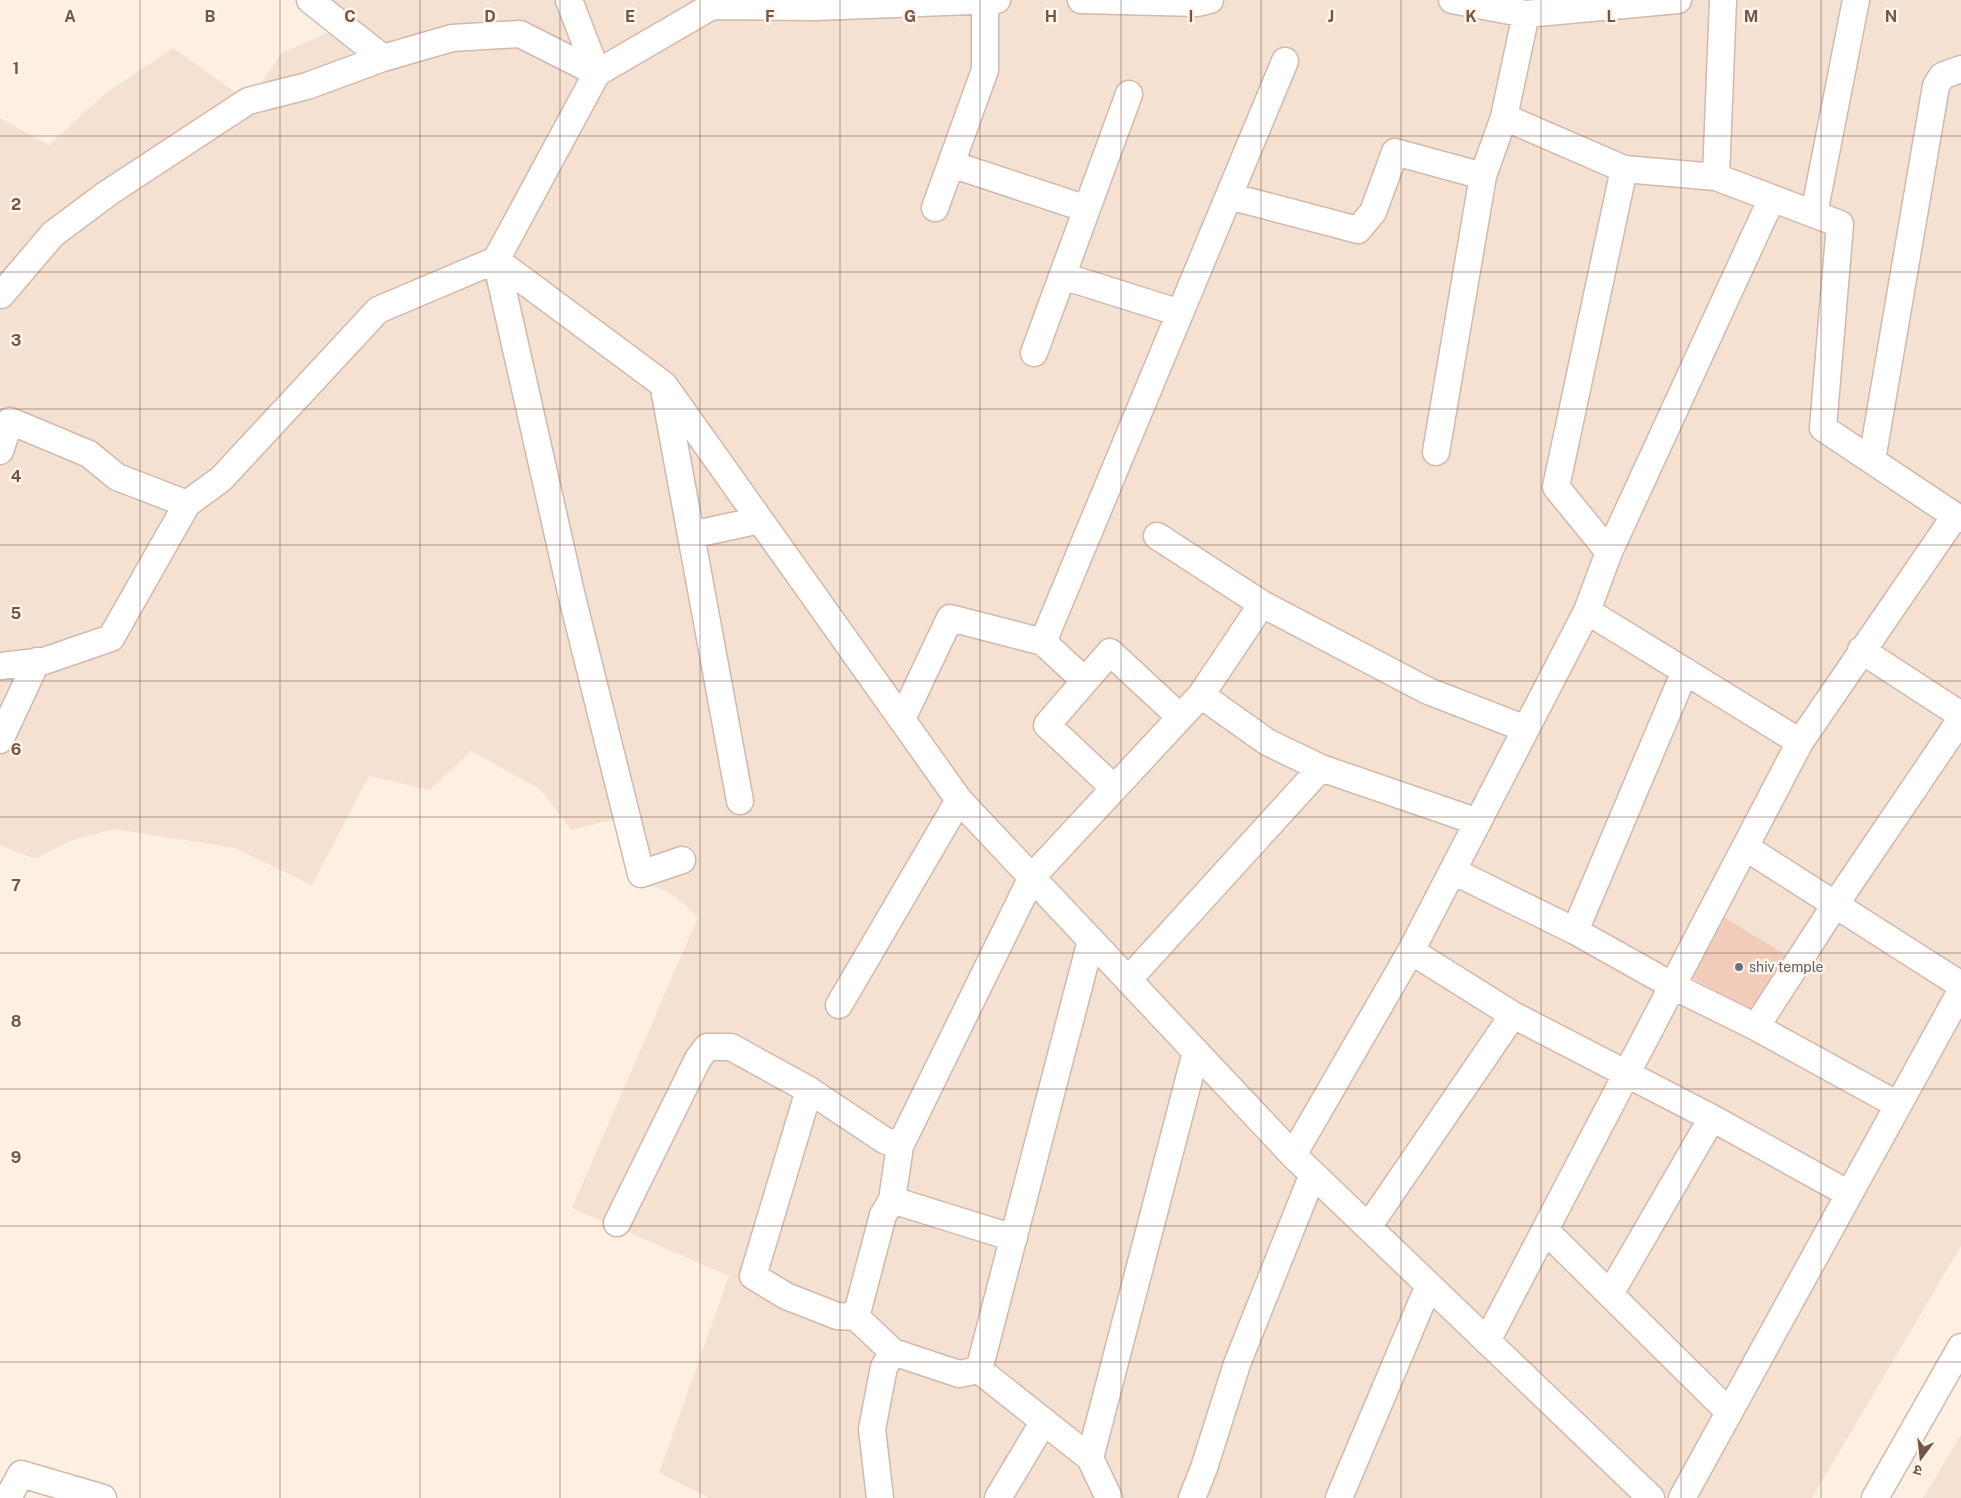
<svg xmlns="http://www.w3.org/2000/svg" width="1961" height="1498" font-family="'Public Sans','Noto Sans Devanagari',sans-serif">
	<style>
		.residential { fill: #f5e1d1 }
		.building { fill: #f3cbba }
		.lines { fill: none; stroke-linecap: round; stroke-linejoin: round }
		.minor-casing { stroke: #d1b9ac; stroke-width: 29 }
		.minor { stroke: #fff; stroke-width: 26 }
		.grid { fill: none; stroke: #765448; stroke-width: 1; stroke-opacity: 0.55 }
		.worship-dot { fill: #6b7280; stroke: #fff5ea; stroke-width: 2 }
		.labels { text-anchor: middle; stroke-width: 5; stroke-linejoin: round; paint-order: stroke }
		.worship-label { font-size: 14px; fill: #5b616d; stroke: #fff5ea; text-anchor: start }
		.grid-label { font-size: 16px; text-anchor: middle; font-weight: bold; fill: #765448; stroke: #fff5ea; stroke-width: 5; stroke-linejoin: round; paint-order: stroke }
	</style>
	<rect width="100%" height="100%" fill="#fdf0e3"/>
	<path class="residential" d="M316 0H1961V1246L1812 1498H709L659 1473 729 1276 572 1208 698 917 674 896 630 874 616 819 571 830 541 790 471 751 430 790 369 776 312 885 235 848 114 829 70 841 35 859 0 845V118L49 145 102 96 173 48 248 101 282 53 347 24Z
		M1961 1435V1498H1923Z"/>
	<path class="building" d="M1716 912 1792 959 1757 1013 1687 975Z"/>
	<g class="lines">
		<g class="minor-casing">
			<path id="minor" d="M310 0 383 58
				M719 0 712 6 816 7 997 0
				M1081 0 1198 3 1210 0
				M1452 0 1526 14 1678 0
				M712 6 597 73 496 260 664 385 959 800 1293 1155 1651 1498
				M1526 14 1504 117 1624 169 1716 177 1840 224 1823 428 1955 516
				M951 164 1087 209
				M1716 177 1723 0
				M1229 196 1358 230 1373 212 1395 152 1483 176
				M935 208 985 70V0
				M1814 214 1856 0
				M1063 276 1180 313
				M1 295 53 234 108 193 248 101 307 86 383 58 452 38 520 34 597 73 569 0
				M1034 353 1129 94
				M665 394 740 801
				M0 451 10 421 89 454 117 477 187 504
				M1436 452 1483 176 1504 117
				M1872 460 1936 86 1942 76 1961 69
				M691 535 760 520
				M1157 536 1262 604 1201 695
				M1609 552 1772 198
				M1262 604 1428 691 1526 729
				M1587 611 1609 552 1556 487 1624 169
				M1043 642 1085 681
				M1861 650 1961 715
				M0 666 44 661 111 638 187 504 221 479 378 310 496 260 572 597 641 874 682 860
				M902 719 950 618 1043 642 1285 61
				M0 740 37 661
				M1114 788 1047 725 1110 652 1180 717
				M1745 847 1961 985
				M1453 871 1575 931 1673 986 1756 1027 1898 1105
				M1575 931 1685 671
				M1411 951 1513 1015 1712 1118 1849 1194
				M1128 980 1321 768 1478 822
				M839 1005 959 800
				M1756 1027 1835 905 1961 719
				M809 1090 753 1276 786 1296 837 1316 856 1317 893 1352 959 1374 979 1370
				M1293 1155 1411 951 1587 611 1800 742
				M892 1200 1014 1238
				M617 1223 698 1059 707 1047H731L809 1090 884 1140 900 1146
				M1368 1227 1513 1015
				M1545 1230 1729 1412
				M1610 1294 1712 1118
				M856 1317 883 1215 892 1200 900 1146 1032 877 1201 695 1267 742 1321 768
				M1487 1341 1800 742 1955 516 1961 519
				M1090 1458 979 1370 1091 940
				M8 1498 21 1474 103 1498
				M880 1498 872 1429 884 1367 893 1352
				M998 1498 1044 1421
				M1109 1498 1090 1458 1196 1052
				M1192 1498 1204 1468 1237 1364 1313 1174
				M1339 1498 1429 1285
				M1682 1498 1961 991
				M1875 1498 1961 1347"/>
		</g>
		<use href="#minor" class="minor"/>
	</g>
	<path class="grid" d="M140 0V1498M280 0V1498M420 0V1498M560 0V1498M700 0V1498M840 0V1498M980 0V1498M1121 0V1498M1261 0V1498M1401 0V1498M1541 0V1498M1681 0V1498M1821 0V1498M0 136H1961M0 272H1961M0 409H1961M0 545H1961M0 681H1961M0 817H1961M0 953H1961M0 1089H1961M0 1226H1961M0 1362H1961"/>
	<circle class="worship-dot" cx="1739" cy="967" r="5"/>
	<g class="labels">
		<g class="worship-label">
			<text x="1749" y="972">shiv temple</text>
		</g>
	</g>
	<g class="grid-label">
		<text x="70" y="22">A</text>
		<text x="210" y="22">B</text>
		<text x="350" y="22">C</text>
		<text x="490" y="22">D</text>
		<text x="630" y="22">E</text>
		<text x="770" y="22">F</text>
		<text x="910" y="22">G</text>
		<text x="1051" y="22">H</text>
		<text x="1191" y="22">I</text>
		<text x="1331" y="22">J</text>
		<text x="1471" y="22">K</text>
		<text x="1611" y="22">L</text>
		<text x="1751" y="22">M</text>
		<text x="1891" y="22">N</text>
		<text x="16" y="74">1</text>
		<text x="16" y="210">2</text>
		<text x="16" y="346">3</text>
		<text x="16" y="482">4</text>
		<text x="16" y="619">5</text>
		<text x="16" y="755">6</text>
		<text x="16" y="891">7</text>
		<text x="16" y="1027">8</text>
		<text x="16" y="1163">9</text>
	</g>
	<g transform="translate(1921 1458) rotate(195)" stroke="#fff5ea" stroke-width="4" paint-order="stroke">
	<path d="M0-4L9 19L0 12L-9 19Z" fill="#765448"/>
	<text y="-8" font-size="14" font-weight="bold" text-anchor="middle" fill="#765448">उ</text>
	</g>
</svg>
